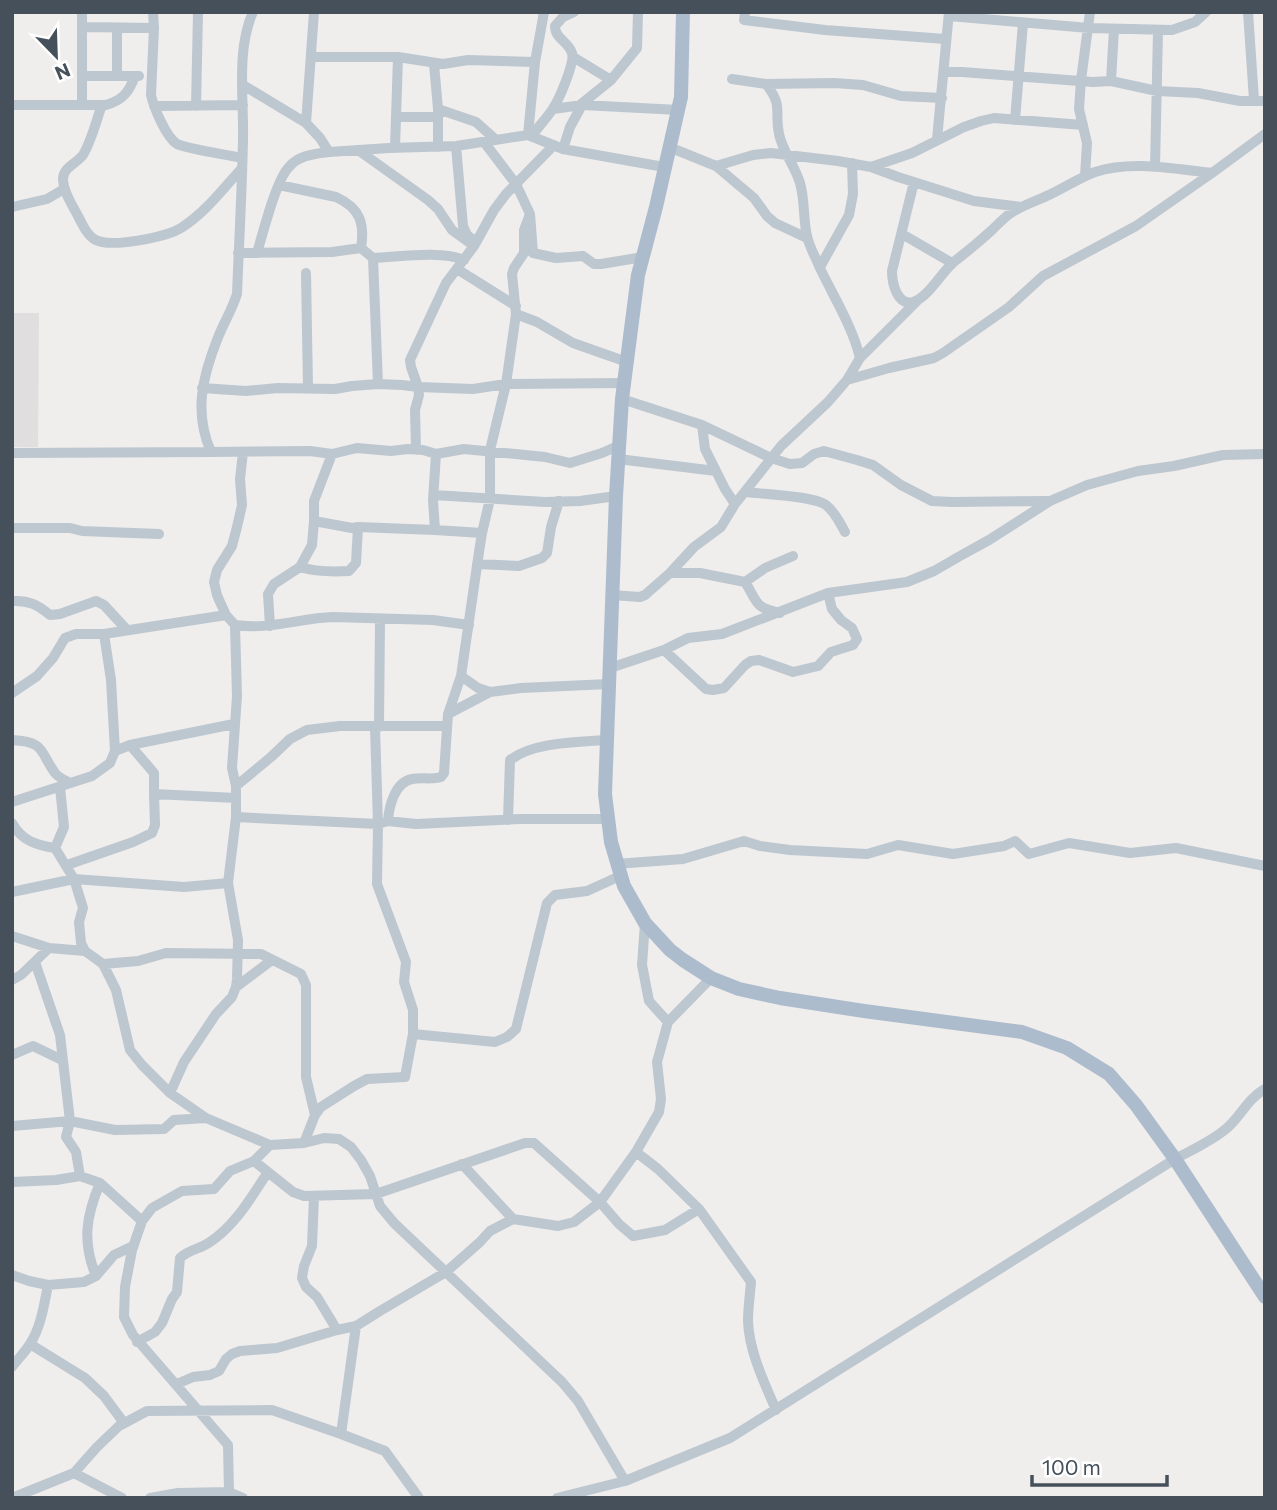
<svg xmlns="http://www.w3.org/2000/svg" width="1277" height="1510" font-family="Commissioner,sans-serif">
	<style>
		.education { fill: #e0dedf }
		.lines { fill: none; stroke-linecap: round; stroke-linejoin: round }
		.minor { stroke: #bdc7cf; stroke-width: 10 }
		.major { stroke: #acbccc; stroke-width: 14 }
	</style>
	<rect width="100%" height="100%" fill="#f0eded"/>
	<path class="education" d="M12 313H39L38 447H12Z"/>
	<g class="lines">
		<path class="minor" d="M82 12V105
			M153 12 154 28 151 95C154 108 166 137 177 144 187 149 229 155 242 158
			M745 12 744 20 825 30 945 39
			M1248 12 1254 100
			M949 16 1089 28 1172 30 1195 22 1206 12
			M82 27 154 28
			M312 57H398L443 64 468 60 535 62
			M573 57 611 80
			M434 64 438 109V147
			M944 72H962L1093 82 1111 81 1157 91 1198 93 1240 101H1265
			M82 76H139
			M117 76V28
			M732 79 766 84 834 83 863 85 901 96 942 98
			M1111 81 1114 29
			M766 84C784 107 774 111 779 134 782 150 795 166 800 183 805 200 803 219 807 236 809 246 815 256 819 266 833 296 852 325 860 358
			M243 85 306 123 320 138 329 152 389 148 456 146 528 135 563 149 664 167
			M12 105H106C123 100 129 92 135 76
			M102 105C96 121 92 140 83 155 77 163 64 167 63 178 63 192 73 206 79 218 83 225 86 234 94 239 109 249 166 237 181 228 205 213 223 189 242 168
			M580 105 611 80 637 48 638 12
			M154 106 243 105
			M196 106 198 12
			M438 109 476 122 496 140
			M553 109 582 105 679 110
			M396 117H438
			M1015 120 1023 23
			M306 123 314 12
			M528 135 535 62 544 12
			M532 136C538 127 546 119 552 110 559 100 575 63 572 53 568 41 555 39 555 26L563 17 574 12
			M937 139 949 12
			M484 142 516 184 530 214 533 253 556 258 583 256 594 264H601L643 257
			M456 146 463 226 467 235 472 239
			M669 147 716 166 753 155 771 153 838 161 871 167 912 153 964 127 981 121 994 118 1083 125
			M395 148 398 57
			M563 149 570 127 582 105
			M358 150 428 200 438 209 452 230 474 246
			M716 166 754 198 767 216 775 223 807 238
			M871 167 898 177 974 201 1021 207
			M1155 167 1158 31
			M1085 176 1087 143 1079 109 1081 80 1090 12
			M914 182 892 271C892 283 897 306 913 302 928 298 942 271 955 261 968 251 980 241 992 230 997 225 1002 220 1008 215 1021 205 1037 201 1051 194 1066 187 1079 178 1095 172 1132 160 1174 169 1212 173
			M279 185 336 197C360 208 365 223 361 248
			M12 207 47 199 64 189
			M902 234 952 263
			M238 253 332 252 361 248 373 258C400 257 440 250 464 260
			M257 253C263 233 276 180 289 167 299 155 315 154 329 152
			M820 267 849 215 853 194 852 163
			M457 269 516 306
			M306 273 308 388
			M516 314 537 322 573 343 627 362
			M847 380 889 368 934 358 943 353 1009 307 1043 276 1136 226 1212 173 1265 134
			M378 384 402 385 418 387 411 367 410 360 446 283 474 246 494 210 506 194 554 145
			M202 388 246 391 278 388 335 389 352 386 378 384 373 258
			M622 399 702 425 771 458 790 464 802 463 814 454 824 451 857 460 873 465 901 485 932 501 952 502 1047 501
			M702 425 705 449 725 489 735 504
			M416 449 415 410 419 395 418 387 473 389 506 384 516 314 512 274 514 268 524 253V230L530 214
			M211 452 310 451 332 454 357 448 391 451 408 449 423 450 436 454 464 449 545 457 570 463 602 453 620 445
			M12 453 211 452C194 413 202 378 217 340 223 324 232 310 237 294 239 243 242 191 243 139 244 100 236 49 253 12
			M332 454 314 501V521L352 528 358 527
			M618 459 716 471
			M745 492C762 494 814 496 826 505 835 512 840 523 845 532
			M434 495 545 502 580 501 616 496
			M12 528H70L82 531 159 534
			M482 533 490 499V450L506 384 624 383
			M477 564 519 566 542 558 547 553 551 527 559 501
			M300 567C316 572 332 572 349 571L356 563 358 527 435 530
			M670 573H700L745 582C758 602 753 607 780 613
			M745 582 765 568 793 556
			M612 595 640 597 645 595 670 573 694 547 721 527 735 504 781 446 828 402 847 380 860 358 917 301
			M12 601C29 600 38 605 50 615L60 614 96 601 104 605 127 630
			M235 625C270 630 300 618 333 617L433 620 469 625
			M270 626 268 594 274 584 300 567 312 545 314 521
			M104 634 111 680 115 751
			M664 650 706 689 713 690 724 688 745 665 751 661 759 660 793 672 818 666 831 652 853 645 857 639 852 628 841 620 832 609 828 593
			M610 668 664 650 688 638 722 634 828 593 907 582 934 571 960 556 989 540 1050 501 1087 485 1138 471 1174 466 1223 455 1265 454
			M461 676 478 688 490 692 521 688 609 684
			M12 693 37 676 53 658 65 638 76 634H104L226 615
			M448 714 490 692
			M379 727 380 620
			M12 740C46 742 39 751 55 773 59 778 65 780 70 783
			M130 745 234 724
			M236 786 271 757 290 739 307 730 340 726H446
			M12 802 92 776 110 763 115 751 130 745 154 773V794L236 798
			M236 817 378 824 388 821 416 824 521 819H607
			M508 820 510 760C533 742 578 742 606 740
			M388 821C389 806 395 782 412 779 422 777 431 780 441 777L444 773 448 714 461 676 479 552 482 533 435 530 433 500 436 454
			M12 823C22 841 36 845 55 848L74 879 83 908 79 922 81 943 85 951 103 964 116 990 130 1050 142 1065 170 1093 206 1118 270 1145 304 1143 324 1138 339 1139 351 1147 361 1160 370 1176 380 1206 394 1223 562 1382 578 1401 625 1481
			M55 848 64 827 60 787
			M616 864 683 859 744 841 760 846 790 850 867 854 898 845 953 854 1004 846 1015 841 1029 854 1069 843 1130 853 1176 848 1265 866
			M67 865 133 842 152 833 155 825 154 794
			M12 892 74 879 184 887 228 883
			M645 923 642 965 649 1001 668 1022 657 1062 661 1099 659 1112 636 1152 658 1169 699 1209 751 1282C750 1295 748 1308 748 1321 749 1351 764 1382 776 1410
			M12 936 49 948 85 951
			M35 962 60 1035 70 1121 66 1137 76 1152 80 1176 100 1183 142 1221
			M103 964 138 961 166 953 261 954 301 974 306 985V1077L315 1115
			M12 980 21 975 49 948
			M236 987 272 960
			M668 1022 711 978
			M413 1034 495 1042 507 1037 516 1029 547 903 555 895 587 891 620 876
			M12 1055 33 1046 62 1060
			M170 1093 184 1062 216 1014 232 997 236 987 237 979 238 940 228 883 236 817V786L232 768 237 696 235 625 226 615 220 602 217 595 214 582 217 570 232 546 237 527 242 505 240 479 243 452
			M12 1126 70 1121 115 1130 164 1129 174 1120 206 1118
			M304 1143 315 1115 321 1107 354 1086 367 1079 405 1077 413 1034V1010L404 982 406 962 377 884 378 824 375 727
			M254 1161 293 1192 304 1196 376 1194 525 1143H534L600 1202 636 1152
			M462 1164 513 1219
			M12 1182 56 1180 80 1176
			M314 1196 312 1246 304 1266 302 1278 306 1287 317 1297 337 1330
			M12 1275 29 1281 48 1285 84 1282 96 1276 114 1255 133 1246
			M96 1276C82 1242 86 1216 100 1183
			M356 1326 341 1434 385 1451 419 1498
			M137 1342 155 1332 162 1323 172 1299 177 1292 180 1258C189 1249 201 1249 210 1242 236 1225 251 1197 268 1172
			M30 1344 85 1378 104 1396 124 1423
			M12 1367C18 1359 25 1352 30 1344 41 1327 44 1305 48 1285
			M177 1384 193 1377 210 1375 219 1371 226 1359 232 1354 240 1351 277 1348 337 1330 356 1326 380 1311 446 1272 480 1242 490 1231 513 1219 558 1226 574 1222 600 1202 619 1224 633 1236 665 1230 699 1209
			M74 1473 122 1498
			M12 1498 74 1473 97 1447 119 1426 147 1411 272 1410 341 1434
			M150 1498 178 1493 229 1492
			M243 1498 229 1492 228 1445 133 1335 124 1317 125 1287 132 1250 142 1221 152 1208 182 1191 214 1189 230 1171 254 1161 270 1145
			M557 1498 625 1481 730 1438 1175 1159C1192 1150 1212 1141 1227 1128 1241 1116 1248 1098 1265 1089"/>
		<path class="major" d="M683 12 681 97 656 207 638 275 622 399 616 496 605 794 611 842 624 886 645 923 670 950 683 960 711 978 739 989 780 998 864 1011 1022 1032 1067 1048 1109 1074 1136 1105 1175 1159 1265 1297"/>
	</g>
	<rect width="1277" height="1510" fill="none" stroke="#45505a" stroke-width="28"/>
	<g transform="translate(56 56) rotate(157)" stroke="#ffffff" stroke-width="5" paint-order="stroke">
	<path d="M0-5L12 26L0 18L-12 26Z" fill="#45505a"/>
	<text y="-10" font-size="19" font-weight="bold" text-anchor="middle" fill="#45505a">N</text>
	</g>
	<path d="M1032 1475v10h135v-10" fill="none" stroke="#45505a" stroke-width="3.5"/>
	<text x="1042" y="1475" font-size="21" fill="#45505a" stroke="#ffffff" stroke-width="5" paint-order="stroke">100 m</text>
</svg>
